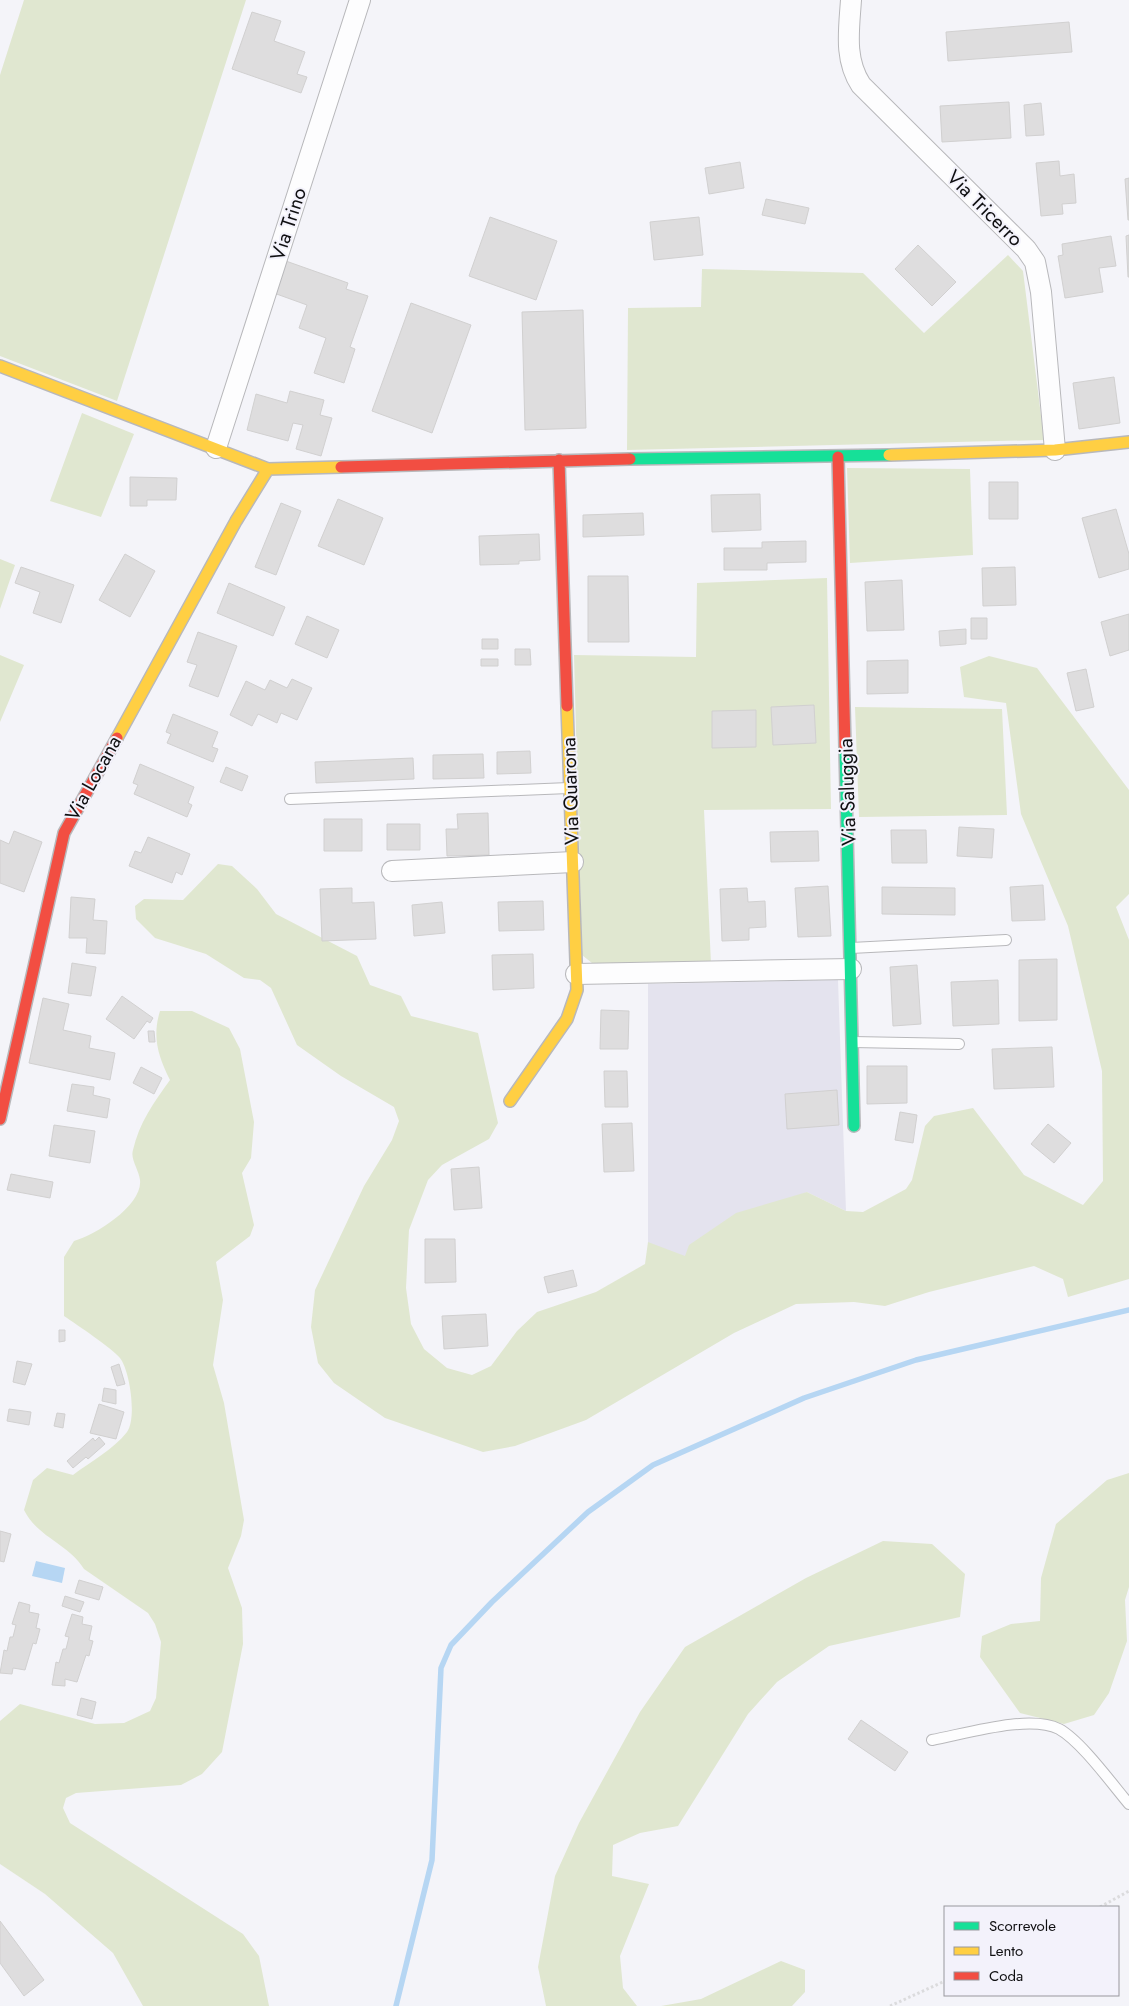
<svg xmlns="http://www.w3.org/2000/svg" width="1129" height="2006" font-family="Jost,sans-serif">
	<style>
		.built { fill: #e4e3ee }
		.green { fill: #e0e7d0 }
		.water { fill: #b6d6f3 }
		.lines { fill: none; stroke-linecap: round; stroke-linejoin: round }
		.stream { stroke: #b6d6f3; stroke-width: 5.5 }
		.building { fill: #deddde; stroke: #d1d0d0 }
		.lane-casing { stroke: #b8b8bb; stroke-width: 12 }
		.street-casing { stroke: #b8b8bb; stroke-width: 22 }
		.fast-casing { stroke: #b8b8bb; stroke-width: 14 }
		.slow-casing { stroke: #b8b8bb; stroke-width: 14 }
		.jam-casing { stroke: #b8b8bb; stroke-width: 14 }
		.path { stroke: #dbdbdd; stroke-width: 3; stroke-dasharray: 2.5 2.5; stroke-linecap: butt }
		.lane { stroke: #fdfdfe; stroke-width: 10 }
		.street { stroke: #fdfdfe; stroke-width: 20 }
		.fast { stroke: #16e098; stroke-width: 11 }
		.slow { stroke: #ffcf43; stroke-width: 11 }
		.jam { stroke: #f24e42; stroke-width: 11 }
		.labels { text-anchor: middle; stroke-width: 4; stroke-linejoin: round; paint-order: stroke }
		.street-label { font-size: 20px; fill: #0f0f11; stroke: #f3f2fb }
	</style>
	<rect width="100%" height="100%" fill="#f4f4f9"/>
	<path class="built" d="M838 980 846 1211 807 1192 685 1257 648 1243V984Z"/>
	<path class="green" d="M24 0H246L117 401 0 356V75Z
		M1008 255 1023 271 1044 440 627 450 628 308 701 307 702 269 863 273 924 333Z
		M82 413 134 434 101 517 50 501Z
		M847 468 970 469 973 555 850 563Z
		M0 559 15 565 0 609Z
		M827 578 831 809 704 810 711 964 597 967 582 955 574 655 696 657 697 583Z
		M0 655 24 665 0 722Z
		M989 656 1037 668 1129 790V894L1116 907 1129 940V1279L1068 1297 1063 1279 1034 1266 929 1292 885 1306 854 1302 796 1304 734 1333 586 1420 515 1446 483 1452 385 1418 334 1383 318 1363 311 1327 315 1290 364 1186 392 1140 399 1121 394 1107 341 1076 297 1045 271 988 260 980 244 978 206 954 155 938 136 919 135 906 144 899 183 900 218 864 232 866 257 889 276 914 357 956 370 985 401 996 411 1016 478 1033 498 1123 489 1139 442 1165 428 1180 409 1230 406 1288 411 1324 424 1349 447 1368 472 1375 491 1366 517 1331 537 1312 596 1292 645 1264 648 1242 685 1256 689 1245 736 1213 807 1192 846 1211 863 1212 906 1189 912 1180 925 1126 934 1116 973 1108 1024 1175 1083 1205 1103 1181 1102 1071 1068 926 1021 814 1006 703 964 697 960 667Z
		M855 707 1002 709 1007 815 859 817Z
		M160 1011H192L229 1028 240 1049 254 1122 251 1158 242 1173 254 1225 250 1236 216 1262 223 1300 213 1365 224 1403 244 1520 241 1536 228 1568 242 1608 243 1644 222 1752 202 1774 181 1785 76 1793 66 1798 63 1808 70 1823 243 1934 259 1956 269 2006H143L113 1953 45 1894 0 1864V1721L20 1704 95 1724 124 1723 150 1711 156 1698 161 1642 155 1624 148 1613 84 1569C68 1543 38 1538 24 1510L33 1480 47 1468 73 1475C90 1462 114 1449 127 1432 137 1418 130 1371 120 1358 112 1348 77 1325 64 1316V1257L74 1241C96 1235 143 1205 140 1180 139 1170 130 1159 133 1150 139 1123 154 1102 170 1080 158 1056 152 1037 160 1011Z
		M1129 1473V1587L1125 1600 1127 1641 1109 1693 1094 1715 1064 1724 1020 1713 980 1657 982 1636 1011 1624 1040 1621 1041 1578 1056 1524 1107 1480Z
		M883 1541 932 1544 965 1574 960 1617 829 1646 777 1682 748 1714 678 1826 640 1833 613 1845 612 1876 649 1884 620 1956 623 1988 637 2006H546L538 1967 555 1876 579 1823 640 1712 685 1647 806 1578Z
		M781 1961 805 1970V1992L792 2006H661L701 1999Z"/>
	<path class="water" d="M36 1561 65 1568 62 1583 32 1576Z"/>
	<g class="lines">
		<path class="stream" d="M396 2006 432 1860 441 1668 451 1645 492 1602 588 1512 653 1465 804 1398 916 1360 1129 1310"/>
	</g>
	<path class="building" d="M252 12 281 21 274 41 305 52 297 74 307 77 301 93 232 69Z
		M1069 22 1072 52 948 61 946 32Z
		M1009 102 1011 138 942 142 940 106Z
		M1041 103 1044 135 1026 136 1024 105Z
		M1059 161 1060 176 1074 174 1076 203 1062 204 1063 214 1041 216 1036 163Z
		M740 162 744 188 709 194 705 168Z
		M1129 178V220H1128L1125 179Z
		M766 199 809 208 805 224 762 215Z
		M490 217 557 241 536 300 469 276Z
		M699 217 703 255 654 260 650 222Z
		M1129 235V277H1128L1126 236Z
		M1111 236 1116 266 1099 268 1103 292 1065 298 1058 256 1063 255 1062 244Z
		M918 245 956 282 932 306 895 269Z
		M283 260 348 283 346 289 368 296 350 347 355 349 344 383 314 373 326 338 299 328 307 305 271 292Z
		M411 303 471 325 432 433 372 411Z
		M583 310 586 428 525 430 522 312Z
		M1114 377 1120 423 1079 429 1073 383Z
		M290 391 324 400 320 415 332 418 321 456 296 449 303 425 293 423 288 441 247 430 256 394 287 403Z
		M130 477 177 478 176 500H147V506H130Z
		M989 482H1018V519H989Z
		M760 494 761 530 712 532 711 495Z
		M338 499 383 518 364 565 318 546Z
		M281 503 301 511 276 575 255 567Z
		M1116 509 1129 554V569L1099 578 1082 518Z
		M643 513 644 535 583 537V515Z
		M539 534 540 560 519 561V564L480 565 479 536Z
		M806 541V562L767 563V570H724V548H762V542Z
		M125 554 155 571 130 617 99 600Z
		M21 567 74 585 61 623 33 613 40 592 15 583Z
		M1015 567 1016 605 983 606 982 568Z
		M588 576H628L629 642H588Z
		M902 580 904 630 867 631 865 582Z
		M229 583 285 607 273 636 217 613Z
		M1129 614V650L1110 656 1101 622Z
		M307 616 339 630 327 658 295 644Z
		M971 618H987V639H971Z
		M966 629V644L940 646 939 631Z
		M198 632 237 646 218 697 189 686 197 665 187 662Z
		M482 639H498V649H482Z
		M515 649H530L531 665H515Z
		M481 659H498V666H481Z
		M908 660V693L867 694V661Z
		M1086 669 1094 707 1076 711 1067 673Z
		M292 679 312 688 297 720 281 713 277 723 258 714 252 726 230 715 246 681 265 690 270 680 287 688Z
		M814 705 816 743 773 745 771 707Z
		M756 710V747L712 748V711Z
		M173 714 218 732 212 747 218 749 213 762 167 743 171 734 166 732Z
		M530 751 531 773 497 774V752Z
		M483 754 484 778 433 779V755Z
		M413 758 414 779 316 783 315 762Z
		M140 764 194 787 188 803 192 805 187 817 134 794 138 785 133 783Z
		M226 767 248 776 242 791 220 782Z
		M488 813 489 855 447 856 446 829H458L457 814Z
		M324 819H362V851H324Z
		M387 824H420V850H387Z
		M959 827 994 829 992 858 957 856Z
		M891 830H926L927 863H892Z
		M14 831 42 842 24 892 0 883V840L9 844Z
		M818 831 819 861 771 862 770 832Z
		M148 837 190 854 182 875 176 872 172 883 129 866 135 851 141 853Z
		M1043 885 1045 920 1012 921 1010 887Z
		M828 886 831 936 798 937 795 888Z
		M882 887 955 888V915L882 914Z
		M352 888V903L374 902 376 939 322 941 320 889Z
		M747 888 748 902 765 901 766 927 749 928V940L722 941 720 889Z
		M71 897 95 899 93 920 107 921 105 954 86 953 87 938H69Z
		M543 901 544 930 499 931 498 902Z
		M442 902 445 933 414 936 412 905Z
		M533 954 534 988 493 990 492 955Z
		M1057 959V1020L1019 1021V960Z
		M72 963 96 967 91 996 68 993Z
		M917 965 921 1024 893 1026 890 967Z
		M998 980 999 1024 953 1026 951 982Z
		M122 996 153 1018 150 1023 147 1021 134 1039 106 1019Z
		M43 998 69 1004 63 1030 91 1036 89 1048 115 1053 110 1080 29 1063Z
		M601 1010 629 1011 628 1049H600Z
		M148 1031H154L155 1042H149Z
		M1052 1047 1054 1087 994 1089 992 1049Z
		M867 1066H907V1103L867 1104Z
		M141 1067 162 1078 154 1094 133 1083Z
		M604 1071H627L628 1107H605Z
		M72 1084 94 1087 93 1095 110 1099 107 1118 67 1111Z
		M837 1090 839 1125 787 1129 785 1094Z
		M900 1112 917 1115 913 1143 895 1140Z
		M632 1123 634 1171 604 1172 602 1124Z
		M1048 1124 1071 1143 1054 1163 1031 1144Z
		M54 1125 95 1131 90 1163 49 1156Z
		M479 1167 482 1208 454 1210 451 1169Z
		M11 1174 53 1182 50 1198 7 1190Z
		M425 1239H455L456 1282 425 1283Z
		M573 1270 577 1286 548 1293 544 1277Z
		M486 1314 488 1346 444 1349 442 1316Z
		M59 1330H65V1341L59 1342Z
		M17 1361 32 1364 25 1385 13 1382Z
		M119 1364 125 1384 117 1386 111 1367Z
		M104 1388 116 1390V1404L102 1401Z
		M99 1404 124 1412 116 1439 90 1433Z
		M9 1409 31 1412 29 1425 7 1421Z
		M57 1413 65 1414 63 1428 54 1426Z
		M99 1437 105 1444 88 1459 86 1457 73 1468 67 1461 93 1438 95 1441Z
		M0 1531 11 1534 4 1562 0 1561Z
		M79 1580 103 1587 99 1600 75 1593Z
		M65 1596 84 1602 80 1612 62 1606Z
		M19 1602 30 1605 29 1612 39 1614 36 1628 40 1629 36 1644 33 1643 25 1670 13 1668 12 1674 0 1673 4 1650 7 1651 10 1637H13L16 1625 12 1624Z
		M72 1614 83 1617 82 1624 92 1626 89 1640 93 1641 89 1656 86 1655 77 1682 65 1679V1686L52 1685 56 1662 59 1663 63 1649H66L69 1637 65 1636Z
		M81 1698 96 1702 92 1719 77 1715Z
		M861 1720 908 1752 895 1771 848 1739Z
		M0 1921 44 1980 24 1996 0 1963Z"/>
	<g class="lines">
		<g class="lane-casing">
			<path id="lane" d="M290 799 569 788
				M851 948 1006 940
				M853 1042 959 1044
				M932 1740C965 1734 1029 1714 1059 1729 1081 1741 1112 1784 1129 1804"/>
		</g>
		<g class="street-casing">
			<path id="street" d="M851 0C849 30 844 59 861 85L1026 249 1035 262 1041 292 1055 450
				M216 448 360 0
				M392 871 573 862
				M576 974 851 969"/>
		</g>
		<g class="fast-casing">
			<path id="fast" d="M630 459 889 455
				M845 748 854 1126"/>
		</g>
		<g class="slow-casing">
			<path id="slow" d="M0 366 268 469 341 467
				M889 455 1055 450 1129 442
				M117 738 236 521 268 469
				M510 1101 567 1019 577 990 567 706"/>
		</g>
		<g class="jam-casing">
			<path id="jam" d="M838 457 845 748
				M559 460 567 706
				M341 467 630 459
				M0 1119 64 833 117 738"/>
		</g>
		<path class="path" d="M1100 1907 1129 1891
			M890 2006 945 1981"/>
		<use href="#lane" class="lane"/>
		<use href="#street" class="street"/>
		<use href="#fast" class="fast"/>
		<use href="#slow" class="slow"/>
		<use href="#jam" class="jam"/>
	</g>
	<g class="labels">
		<g class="street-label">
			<text transform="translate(985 208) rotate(45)" y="7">Via Tricerro</text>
			<text transform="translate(288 224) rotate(-72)" y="7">Via Trino</text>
			<text transform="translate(93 778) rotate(-61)" y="7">Via Locana</text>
			<text transform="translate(570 791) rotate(-92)" y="7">Via Quarona</text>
			<text transform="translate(847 792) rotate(-92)" y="7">Via Saluggia</text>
		</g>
	</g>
	<rect x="944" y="1906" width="175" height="90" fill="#f3f2fb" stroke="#98979d"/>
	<rect x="954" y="1922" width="25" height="8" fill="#16e098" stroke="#98979d"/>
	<text x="989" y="1931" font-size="15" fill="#0f0f11">Scorrevole</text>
	<rect x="954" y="1947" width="25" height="8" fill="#ffcf43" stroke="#98979d"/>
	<text x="989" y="1956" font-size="15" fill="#0f0f11">Lento</text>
	<rect x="954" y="1972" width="25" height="8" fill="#f24e42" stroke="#98979d"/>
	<text x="989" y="1981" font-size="15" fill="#0f0f11">Coda</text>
</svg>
